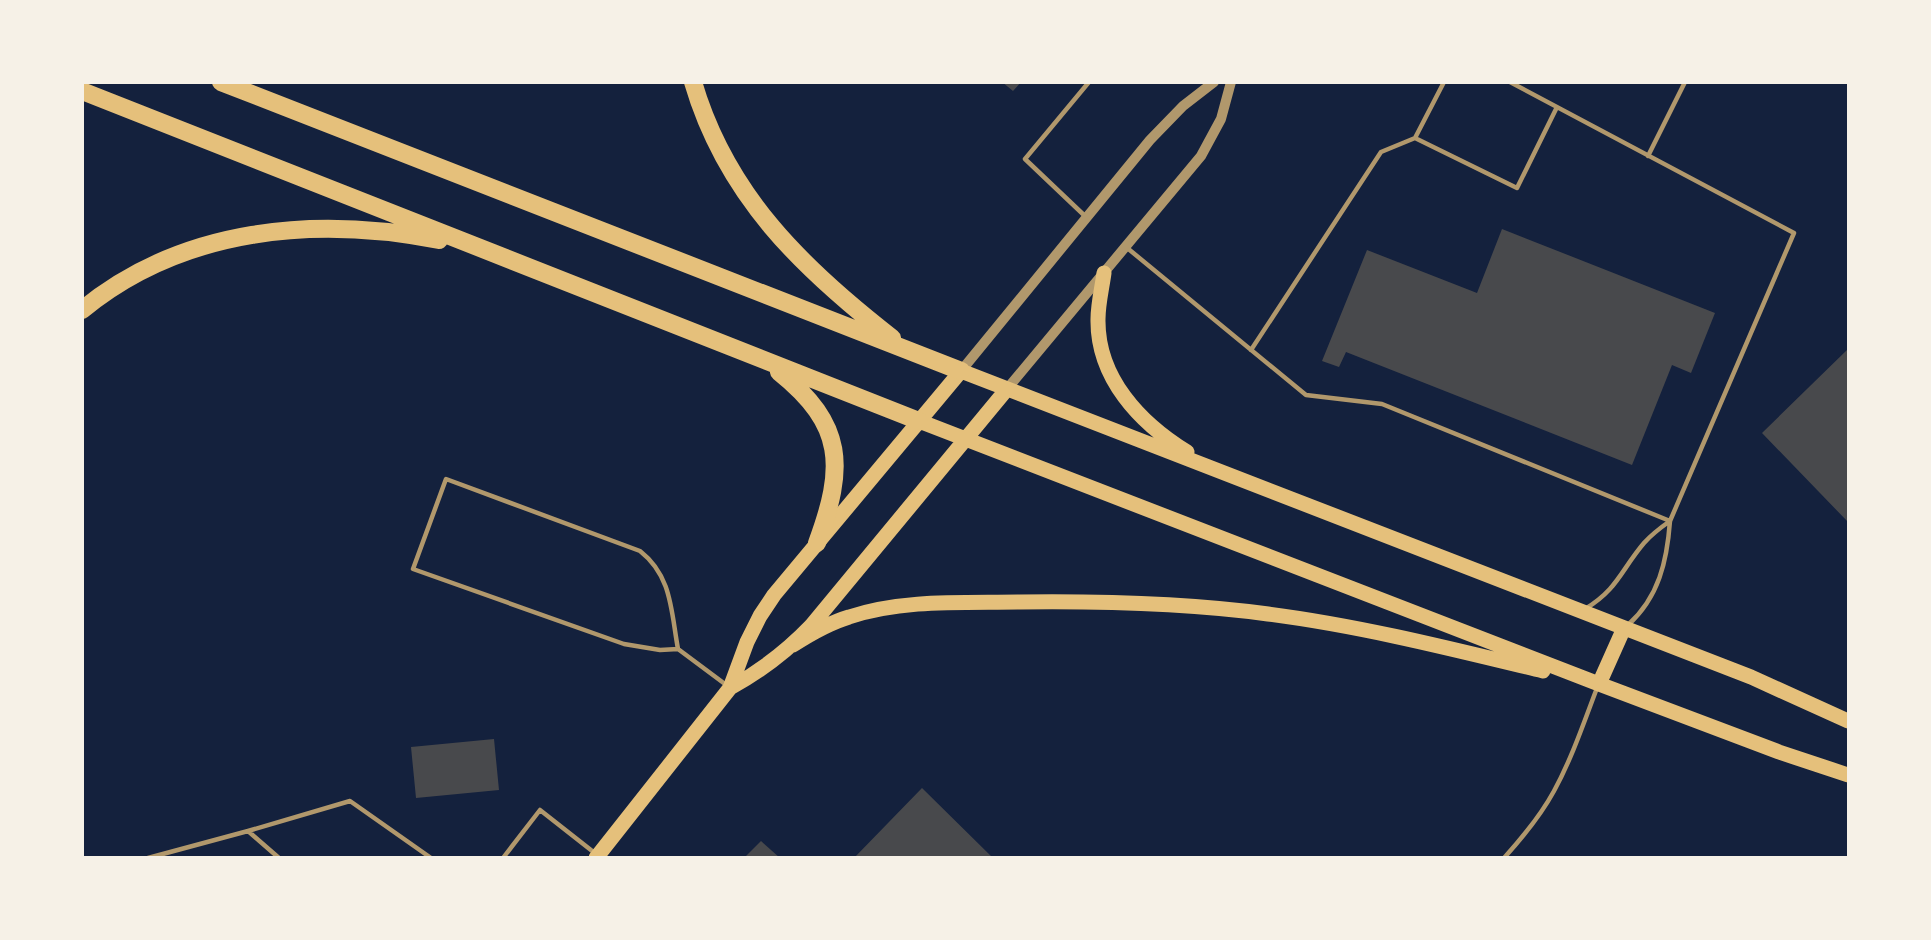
<svg xmlns="http://www.w3.org/2000/svg" width="1931" height="940" font-family="Commissioner,sans-serif">
	<style>
		.building { fill: #48494c }
		.lines { fill: none; stroke-linecap: round; stroke-linejoin: round }
		.service { stroke: #b1986c; stroke-width: 4.5 }
		.tertiary { stroke: #b1986c; stroke-width: 10 }
		.primary { stroke: #e5c07b; stroke-width: 15 }
		.motorway { stroke: #e5c07b; stroke-width: 18 }
	</style>
	<rect width="100%" height="100%" fill="#14213d"/>
	<path class="building" d="M1002 82H1021L1013 91Z
		M1502 229 1715 313 1691 373 1672 365 1632 465 1346 352 1339 367 1322 361 1367 250 1477 293Z
		M1848 349V522L1762 433Z
		M494 739 499 790 416 798 411 747Z
		M922 788 993 858H854Z
		M761 841 780 858H744Z"/>
	<g class="lines">
		<path class="service" d="M1444 82 1415 138 1517 188 1557 107
			M1510 82 1794 233 1670 521C1667 561 1659 597 1628 625
			M1648 156 1685 82
			M1086 217 1025 159 1089 82
			M1126 247 1306 395 1382 404 1670 521
			M1251 350 1381 152 1415 138
			M1585 609C1618 589 1621 570 1644 543 1652 534 1660 528 1670 521
			M678 649C671 611 672 576 640 551L446 479 413 569 624 644 660 650 678 649 729 687
			M148 858 248 831
			M279 858 248 831 350 801 431 858
			M503 858 540 810 596 854
			M1504 858C1523 837 1541 815 1554 791 1572 758 1584 722 1597 688"/>
		<path class="tertiary" d="M961 371 1150 140 1183 106 1214 82
			M1007 389 1201 156 1221 119 1231 82"/>
		<path class="primary" d="M1104 273C1102 288 1098 304 1098 319 1097 378 1140 423 1187 452
			M919 421 1599 684 1779 752 1848 775
			M793 645C810 634 829 623 849 617 903 599 964 603 1020 602 1103 601 1186 603 1268 614 1361 626 1452 649 1543 671
			M1599 684 1624 628
			M730 688C761 671 786 652 811 626L1007 389
			M596 858 730 688 747 642 760 616 774 595 961 371 1751 677 1848 721"/>
		<path class="motorway" d="M221 82 961 371
			M693 82C726 195 802 268 892 338
			M82 91 919 421
			M82 310C183 227 316 216 439 240
			M779 372C845 425 845 467 817 543"/>
	</g>
	<rect width="1931" height="940" fill="none" stroke="#f6f1e7" stroke-width="168"/>
</svg>
